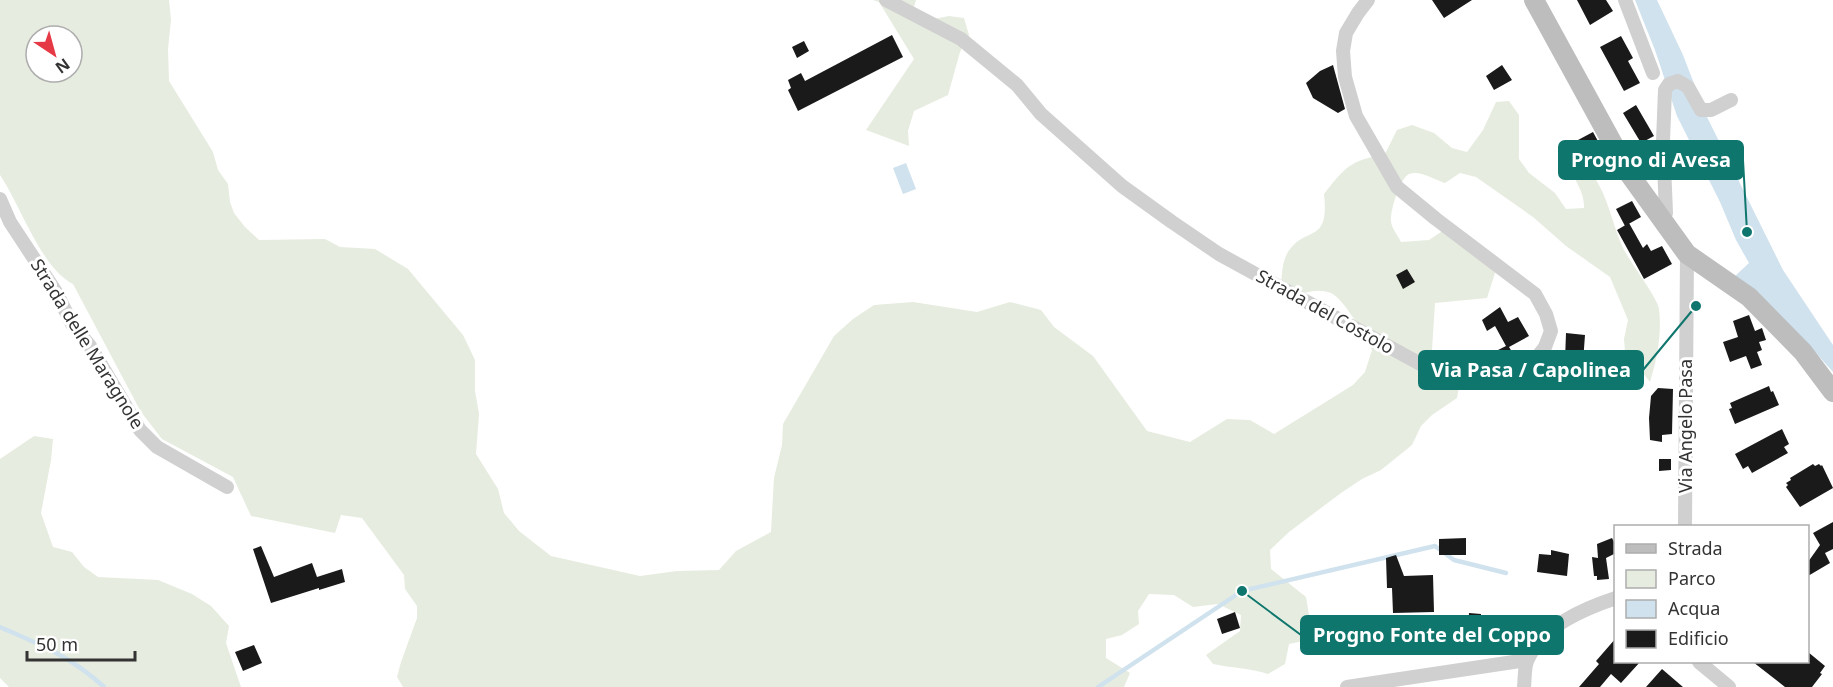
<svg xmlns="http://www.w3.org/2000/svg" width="1833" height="687" font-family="'Noto Sans',sans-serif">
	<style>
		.green { fill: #e6ecdf; fill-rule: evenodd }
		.water { fill: #cfe2ee }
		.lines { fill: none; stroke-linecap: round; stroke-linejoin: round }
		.stream { stroke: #cfe2ee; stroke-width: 4.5 }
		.building { fill: #1a1a1a }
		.street { stroke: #d0d0d0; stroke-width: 14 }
		.secondary { stroke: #bdbdbd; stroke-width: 20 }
		.labels { text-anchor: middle; stroke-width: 6; stroke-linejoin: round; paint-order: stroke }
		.street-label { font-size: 18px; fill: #333; stroke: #fff }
		.leader { fill: none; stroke: #0f766e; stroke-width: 2 }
		.callout-dot { fill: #0f766e; stroke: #fff; stroke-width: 2 }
		.callout { fill: #0f766e; stroke: #0f766e; stroke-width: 2 }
		.callout-label { font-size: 20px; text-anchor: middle; font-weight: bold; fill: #fff }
	</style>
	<rect width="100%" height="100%" fill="#fff"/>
	<path class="green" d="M0 0H169L171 20 168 49 169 81 213 152 218 170 228 184 230 202 234 213 245 227 259 240 325 239 340 247 375 249 408 269 463 335 475 360V391L479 414 476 454 498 489 504 513 519 531 551 556 640 576 677 571 719 570 736 551 771 532 774 478 782 445 783 424 834 336 853 319 874 305 913 302 977 312 1010 302 1041 310 1054 327 1093 356 1147 431 1190 442 1227 419 1250 420 1274 434 1353 385 1365 372 1372 350C1365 336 1344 299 1331 293 1318 288 1306 292 1294 296L1281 284C1282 276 1282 264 1286 256 1303 223 1330 248 1324 194 1346 166 1350 161 1385 154L1397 130 1412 125 1434 133 1452 148 1467 152 1483 130 1496 102 1509 101 1519 115V159L1529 173 1555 193 1566 209 1584 208C1585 189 1571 179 1569 160 1578 163 1587 166 1592 174 1609 197 1612 225 1624 250 1631 263 1658 299 1659 309 1662 334 1657 359 1650 382L1625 351 1624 339 1628 320 1610 277 1566 246 1533 217 1476 177 1460 173 1445 183C1434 180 1421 170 1409 174 1400 178 1390 211 1391 221 1391 227 1398 236 1401 242L1429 240 1444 230 1467 234 1480 244 1497 267 1487 298 1435 303 1432 350 1461 376 1457 398 1432 415 1421 426 1412 445 1381 470 1362 479 1341 493 1289 532 1270 550 1271 569 1306 597 1313 639 1289 644 1285 664 1268 674C1250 668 1231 668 1213 664L1206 655 1240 631 1241 615 1218 604 1193 607 1174 595 1149 594 1138 611 1139 624 1122 635 1106 639V658L1130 673 1124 687H403L397 677 401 662 417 618V606L405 589 404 575 362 518 341 515 335 533 251 516 233 477 162 439 141 412 73 284C41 268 21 206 0 175ZM36 36H72V72H36Z
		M873 0H916L911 17 919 22 949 16 964 18 969 35 960 52 948 95 914 111 908 131 909 146 866 130 914 59 879 2Z
		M34 436 53 439 51 460 41 513 53 547 72 552 84 567 98 577 158 580 192 594 211 606 229 626 226 643 241 687H9L0 678V459Z"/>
	<path class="water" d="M1635 0H1657L1683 55 1706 115 1783 270 1833 345V372C1801 336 1774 306 1733 278L1749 263 1736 240 1720 202 1677 116 1655 50Z
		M906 163 916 189 903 194 893 168Z"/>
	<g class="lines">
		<path class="stream" d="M0 627C41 645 70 656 104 687
			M1098 687 1242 591 1435 546 1454 560 1506 573"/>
	</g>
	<path class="building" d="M1432 0H1472L1444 18Z
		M1577 0H1606L1613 11 1590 25Z
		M892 35 903 57 798 111 788 90 791 88 788 80 801 73 805 81Z
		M1621 36 1633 58 1628 61 1640 83 1624 91 1600 47Z
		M804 41 809 51 797 58 792 47Z
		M1333 65 1345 109 1338 113 1313 98 1306 83 1320 71Z
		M1502 65 1512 80 1494 90 1486 76Z
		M1636 105 1654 136 1641 143 1623 113Z
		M1593 132 1606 156 1591 164 1578 140Z
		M1632 201 1641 217 1625 226 1616 209Z
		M1629 223 1643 248 1647 244 1651 251 1662 246 1672 264 1644 279 1617 230Z
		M1407 269 1415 282 1403 289 1396 275Z
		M1500 307 1508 322 1518 317 1529 336 1509 347 1514 355 1503 362 1496 351 1506 346 1495 326 1487 331 1482 320Z
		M1749 315 1755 331 1762 328 1766 340 1759 342 1762 350 1757 352 1762 365 1751 369 1746 356 1730 362 1723 342 1738 337 1733 321Z
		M1566 333 1585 335 1583 362 1565 360Z
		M1769 386 1771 392 1773 391 1779 405 1735 424 1729 409 1732 408 1730 403Z
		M1658 388 1673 389 1672 434 1662 435V442L1650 440 1649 418 1651 396Z
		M1782 429 1789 444 1784 447 1788 453 1752 473 1748 466 1743 469 1735 454Z
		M1659 459H1671V470L1659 471Z
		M1813 464 1815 466 1819 464 1821 466 1822 465 1833 488 1800 507 1786 487 1788 485 1786 483 1791 480 1790 478Z
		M1833 522V549L1825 553 1830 563 1808 576V562L1820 545 1813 533Z
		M1466 538V555H1439V539Z
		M1612 538 1616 546V553L1606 558 1609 579 1597 580V576H1594L1592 557 1598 558 1597 544Z
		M261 546 274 577 312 563 317 577 342 569 345 582 319 590V588L271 603 253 549Z
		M1551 550 1569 554 1567 576 1537 572 1539 554 1551 555Z
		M1396 555 1404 576 1433 575 1434 612 1393 613 1392 588H1387L1386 558Z
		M1235 612 1240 628 1222 634 1217 619Z
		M1469 613 1481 614V621H1491V643H1467Z
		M1616 638V662H1640L1621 683 1611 674 1600 687H1579L1599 664 1596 661Z
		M254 645 262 663 243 671 235 652Z
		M1808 652 1825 666 1820 673 1822 674 1812 687H1785L1753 662H1808Z
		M1662 669 1683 687H1646Z"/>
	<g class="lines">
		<path class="street" d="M886 0 961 39 1017 85 1041 114 1122 186 1172 222 1219 254 1426 367 1471 378 1514 375 1534 361 1545 347 1551 331 1546 314 1535 294 1436 219 1397 187 1356 116 1345 77 1343 51 1346 33 1358 13 1368 0
			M1625 0 1653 73
			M0 199 10 222 56 292 72 324 90 346 140 430 157 447 227 487
			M1662 220 1666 213 1663 141 1665 90 1669 84 1678 81 1688 87 1701 110H1711L1731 100
			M1685 526 1687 254
			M1699 662 1729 687
			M1347 687 1527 660
			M1524 687C1525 679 1524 666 1528 659 1543 626 1583 609 1616 598"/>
		<path class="secondary" d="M1534 0 1630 175 1687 254 1749 297 1803 352 1833 392"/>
	</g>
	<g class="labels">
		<g class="street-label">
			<text transform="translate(1325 312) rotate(29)" y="6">Strada del Costolo</text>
			<text transform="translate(87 344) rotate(58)" y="6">Strada delle Maragnole</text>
			<text transform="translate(1686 426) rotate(-90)" y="6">Via Angelo Pasa</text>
		</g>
	</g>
	<path class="leader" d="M1747 232L1743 160M1696 306L1643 370M1242 591L1301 635"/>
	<g class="callout-dot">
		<circle cx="1747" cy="232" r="6"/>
		<circle cx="1696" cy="306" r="6"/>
		<circle cx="1242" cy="591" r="6"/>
	</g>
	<g class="callout">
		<rect x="1559" y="141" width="184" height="38" rx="6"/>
		<rect x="1419" y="351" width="224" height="38" rx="6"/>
		<rect x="1301" y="616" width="262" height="38" rx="6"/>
	</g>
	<g class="callout-label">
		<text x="1651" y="167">Progno di Avesa</text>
		<text x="1531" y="377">Via Pasa / Capolinea</text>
		<text x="1432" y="642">Progno Fonte del Coppo</text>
	</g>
	<rect x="1614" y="525" width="195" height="138" fill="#ffffff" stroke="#adadad" stroke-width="1.5"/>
	<rect x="1626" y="544" width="30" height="9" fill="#bdbdbd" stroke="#adadad" stroke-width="1.5"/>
	<text x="1668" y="555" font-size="18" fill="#333333">Strada</text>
	<rect x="1626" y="570" width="30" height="18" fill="#e6ecdf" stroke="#adadad" stroke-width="1.5"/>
	<text x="1668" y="585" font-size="18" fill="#333333">Parco</text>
	<rect x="1626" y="600" width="30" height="18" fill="#cfe2ee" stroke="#adadad" stroke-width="1.5"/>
	<text x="1668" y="615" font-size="18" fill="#333333">Acqua</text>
	<rect x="1626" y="630" width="30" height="18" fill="#1a1a1a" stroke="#adadad" stroke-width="1.5"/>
	<text x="1668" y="645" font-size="18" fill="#333333">Edificio</text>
	<g transform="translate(54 54) rotate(144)"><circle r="28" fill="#ffffff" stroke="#adadad" stroke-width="1.5"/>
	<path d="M0-4.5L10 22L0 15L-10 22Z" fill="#e63946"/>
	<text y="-9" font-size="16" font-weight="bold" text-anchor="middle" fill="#333333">N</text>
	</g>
	<path d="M27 651v9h108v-9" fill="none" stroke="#333333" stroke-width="3"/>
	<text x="36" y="651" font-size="18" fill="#333333" stroke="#ffffff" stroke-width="4.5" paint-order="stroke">50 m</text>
</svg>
